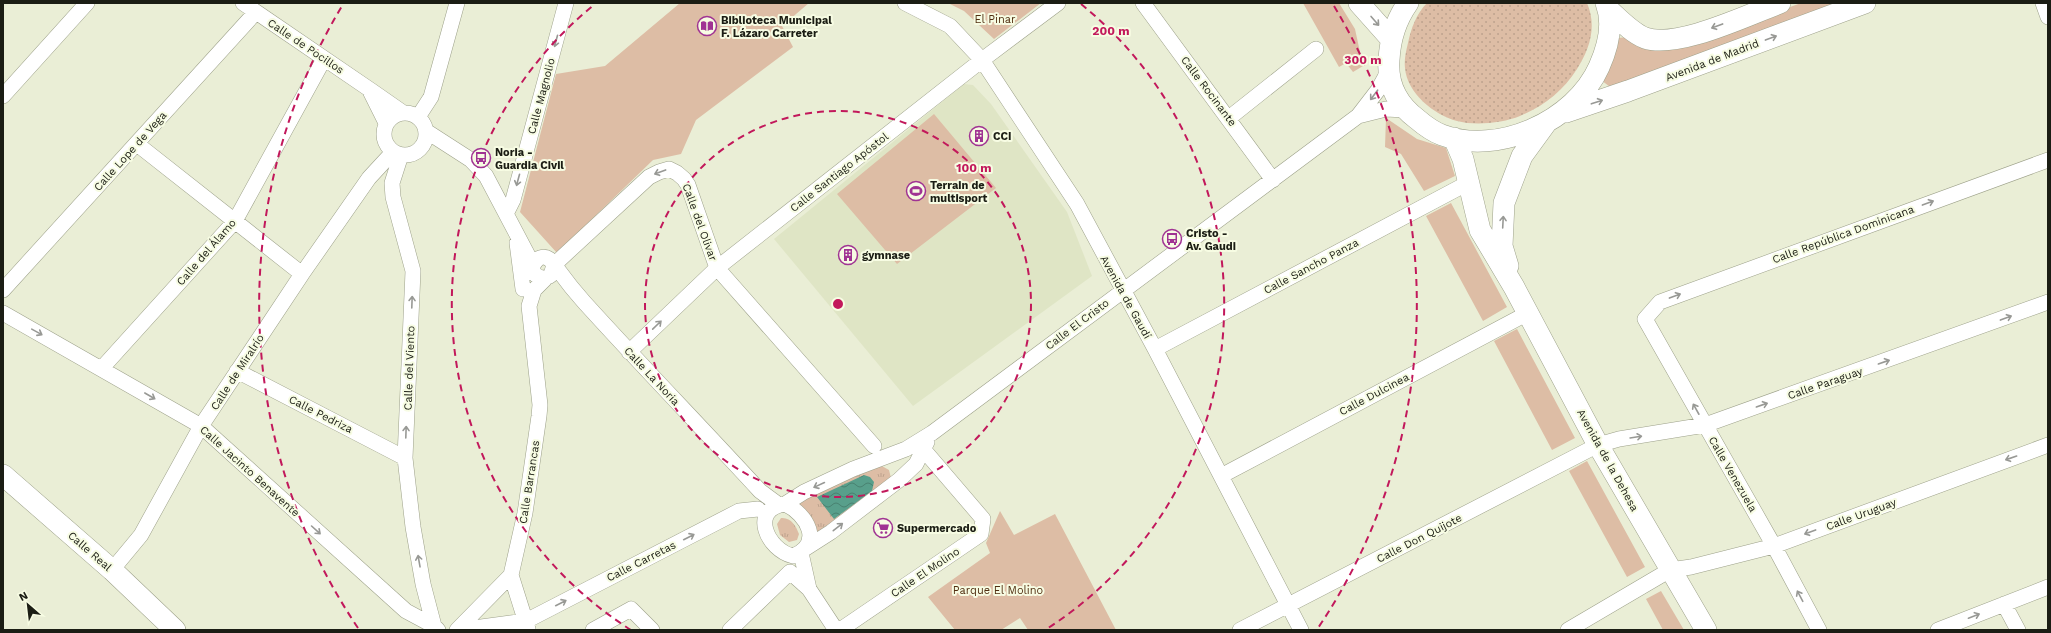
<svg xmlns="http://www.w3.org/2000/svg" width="2051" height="633" font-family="'Work Sans',sans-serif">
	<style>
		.built { fill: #dfe5c5 }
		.grass { fill: url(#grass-tufts) }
		.park { fill: #ddbda5 }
		.garden { fill: url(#garden-dots) }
		.water { fill: url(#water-waves) }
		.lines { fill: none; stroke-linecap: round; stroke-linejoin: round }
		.street-casing { stroke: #9da18a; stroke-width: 16 }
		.secondary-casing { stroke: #9da18a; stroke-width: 22 }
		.street { stroke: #fff; stroke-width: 15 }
		.secondary { stroke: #fff; stroke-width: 21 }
		.oneway { stroke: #989995 }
		.ring { fill: none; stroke: #c2185b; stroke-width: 2; stroke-dasharray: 7 5 }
		.labels { text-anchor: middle; stroke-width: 4; stroke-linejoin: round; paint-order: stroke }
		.park-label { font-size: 11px; fill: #502e10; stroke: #f7fce3 }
		.poi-label { font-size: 11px; font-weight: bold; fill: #1b1d14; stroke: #f7fce3; text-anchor: start }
		.street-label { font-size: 11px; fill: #1b1d14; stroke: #f7fce3 }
		.centre { fill: #c2185b; stroke: #f7fce3; stroke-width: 2 }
		.ring-label { font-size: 12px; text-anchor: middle; font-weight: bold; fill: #c2185b; stroke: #f7fce3; stroke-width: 4; stroke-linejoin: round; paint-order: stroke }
	</style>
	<defs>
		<pattern id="grass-tufts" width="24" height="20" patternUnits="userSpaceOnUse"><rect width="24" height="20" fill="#ddbda5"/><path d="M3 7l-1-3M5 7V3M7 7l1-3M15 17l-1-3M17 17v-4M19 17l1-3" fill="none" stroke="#bda28d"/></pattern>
		<pattern id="garden-dots" width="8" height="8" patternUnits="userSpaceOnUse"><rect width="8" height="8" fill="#ddbda5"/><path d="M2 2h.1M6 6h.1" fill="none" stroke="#bda28d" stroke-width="1.8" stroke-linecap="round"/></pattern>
		<pattern id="water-waves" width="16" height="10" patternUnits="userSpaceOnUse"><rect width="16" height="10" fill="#589f8b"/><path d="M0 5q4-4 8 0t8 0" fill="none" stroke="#488170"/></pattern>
	</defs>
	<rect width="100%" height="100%" fill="#eaeed6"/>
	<path class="built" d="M964 84 973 85 991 104 1067 212 1092 276 913 406 774 239Z"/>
	<path class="grass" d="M880 465 889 470 891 478 816 535 797 503Z
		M781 518C791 517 796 526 799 534L797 540 789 542 780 535 777 524Z"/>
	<path class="park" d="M680 3H809L782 26 793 47 696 120 681 154 653 160 557 253 520 212 556 74 605 66Z
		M948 3H1041L994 39 964 11Z
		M1303 3H1339L1355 29 1363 66 1353 72 1346 63 1339 67Z
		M1801 3H1847L1614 90 1601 80 1618 38 1628 37 1681 47Z
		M934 114 996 188 897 264 837 194Z
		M1386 118 1417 139 1446 148 1455 176 1424 191 1401 154 1385 147Z
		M1451 203 1507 307 1483 321 1426 216Z
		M1517 329 1575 438 1552 450 1494 341Z
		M1587 461 1645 567 1627 577 1569 471Z
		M1000 511 1014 535 1055 514 1116 630H1028L1020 618 1001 630H955L928 597 990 553 986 543Z
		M1661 591 1684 630H1663L1646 599Z"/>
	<path class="garden" d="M1427 3H1587C1597 26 1590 49 1577 69 1563 91 1544 106 1520 116 1503 123 1475 126 1457 121 1434 115 1407 93 1405 68 1404 60 1406 51 1408 43 1411 29 1416 14 1427 3Z"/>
	<path class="water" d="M864 475 870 477 874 482 872 491 834 519 817 497Z"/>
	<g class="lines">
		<g class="street-casing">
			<path id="street" d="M243 3 369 89
				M905 3 950 26 982 60 1077 204 1155 349 1301 630
				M1143 3 1273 180
				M2043 3 2048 17
				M3 96 87 3
				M384 134a21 21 0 1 1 42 0a21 21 0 1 1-42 0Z
				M1358 116 1386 109 1405 110
				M418 117 431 97 457 3
				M1229 118 1316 49
				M386 123 369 89 402 112
				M426 131 471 160 486 176 533 265
				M137 144 302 274
				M401 155 392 183 393 197 413 271 405 458 413 527 423 584 434 626
				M507 212 513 200 566 3
				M517 243 523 289
				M553 263 557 262 649 177 659 172 669 169 677 173 684 179 688 185 717 268 874 446
				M554 265 551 275C541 283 526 272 536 261 539 257 545 256 549 259 553 262 556 267 559 271 567 282 575 292 584 302 642 366 702 428 760 491L779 505
				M3 290 256 12
				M3 313 201 426 406 611 434 626 438 630
				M1155 349 1468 183
				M629 352 717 268 982 60 1058 3
				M102 368 235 221 324 59
				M237 371 405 458
				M1221 476 1528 313
				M785 504 804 492 853 469 906 449 932 433 1358 116 1378 90 1388 72
				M785 504C807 514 824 544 793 556 767 550 749 509 785 504Z
				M806 548 831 532 899 480 916 464 927 442
				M801 553 809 589
				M112 570 141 535 201 426 302 274 369 178 393 152
				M790 572 809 589 836 630
				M511 575 528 629
				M2004 604 2018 630
				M457 630 511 575 525 513 539 416 540 405 529 306 534 290 545 279
				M459 630 526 621 739 511 758 509
				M593 630 631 609 652 630
				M730 630 790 572
				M840 630 981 534 983 519 923 449
				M1240 630 1598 445 1619 439 1705 425 2048 302
				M1568 630 1670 570 1691 567 1774 546 2048 445
				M1819 630 1774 546 1645 319 1660 302 2048 160
				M1938 630 2048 587"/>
		</g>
		<g class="secondary-casing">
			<path id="secondary" d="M1359 3 1391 39
				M1408 3C1396 20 1390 39 1389 60 1387 85 1397 104 1417 119 1424 125 1434 132 1442 135 1498 156 1575 121 1599 67 1608 47 1614 24 1606 3
				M1609 10C1619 19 1632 33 1645 38 1678 49 1747 15 1780 3
				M1566 112 1628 91 1865 3
				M1454 138 1463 159 1480 230 1514 287 1598 445 1706 630
				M1508 266 1502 246 1504 203 1522 156 1546 123
				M3 475 112 570 175 630"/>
		</g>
		<use href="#street" class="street"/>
		<use href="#secondary" class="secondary"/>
	</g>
	<defs><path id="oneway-shaft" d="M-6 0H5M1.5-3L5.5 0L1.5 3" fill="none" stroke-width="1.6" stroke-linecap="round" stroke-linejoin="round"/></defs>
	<g class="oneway">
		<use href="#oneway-shaft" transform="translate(1375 21) rotate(49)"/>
		<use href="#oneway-shaft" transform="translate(1717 26) rotate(160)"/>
		<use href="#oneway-shaft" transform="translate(1771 38) rotate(-20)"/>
		<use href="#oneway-shaft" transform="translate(556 41) rotate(105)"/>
		<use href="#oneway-shaft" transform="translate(1374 95) rotate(127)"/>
		<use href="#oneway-shaft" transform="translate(1597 102) rotate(-18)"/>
		<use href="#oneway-shaft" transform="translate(660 172) rotate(160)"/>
		<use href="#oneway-shaft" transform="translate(518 180) rotate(105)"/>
		<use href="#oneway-shaft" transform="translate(1928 203) rotate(-20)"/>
		<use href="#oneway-shaft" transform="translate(1503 222) rotate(-87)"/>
		<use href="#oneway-shaft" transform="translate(1675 296) rotate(-20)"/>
		<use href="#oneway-shaft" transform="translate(412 302) rotate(-88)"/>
		<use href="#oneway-shaft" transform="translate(2006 318) rotate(-20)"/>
		<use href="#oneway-shaft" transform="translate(657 325) rotate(-44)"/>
		<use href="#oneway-shaft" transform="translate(37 332) rotate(29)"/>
		<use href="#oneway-shaft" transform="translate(1884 362) rotate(-19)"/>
		<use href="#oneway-shaft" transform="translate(150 396) rotate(30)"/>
		<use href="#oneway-shaft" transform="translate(1762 405) rotate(-19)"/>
		<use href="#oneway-shaft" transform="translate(1696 409) rotate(-119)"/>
		<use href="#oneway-shaft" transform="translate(406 432) rotate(-88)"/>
		<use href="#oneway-shaft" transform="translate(1636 437) rotate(-9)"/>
		<use href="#oneway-shaft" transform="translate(2011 458) rotate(161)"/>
		<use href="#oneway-shaft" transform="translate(819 485) rotate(155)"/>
		<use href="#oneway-shaft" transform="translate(838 527) rotate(-38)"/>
		<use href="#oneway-shaft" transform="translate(316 530) rotate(42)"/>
		<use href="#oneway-shaft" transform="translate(1810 532) rotate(160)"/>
		<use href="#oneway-shaft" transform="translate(689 537) rotate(-27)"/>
		<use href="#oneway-shaft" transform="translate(419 561) rotate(-100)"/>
		<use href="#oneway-shaft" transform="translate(1800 596) rotate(-118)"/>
		<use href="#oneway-shaft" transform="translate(561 603) rotate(-27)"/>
		<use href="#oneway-shaft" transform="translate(1974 616) rotate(-21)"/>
	</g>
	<g class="ring">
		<circle cx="838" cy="304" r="193"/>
		<path d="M631 630A386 386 0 0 1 595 4M1081 4A386 386 0 0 1 1045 630"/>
		<path d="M358 628A579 579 0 0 1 342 6M1334 6A579 579 0 0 1 1318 628"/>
	</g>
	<defs>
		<g id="library-ring" transform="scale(1)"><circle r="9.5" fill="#f7fce3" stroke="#a03393" stroke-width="1.5"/><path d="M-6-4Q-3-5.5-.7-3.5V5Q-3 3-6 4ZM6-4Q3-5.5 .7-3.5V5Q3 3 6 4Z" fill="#a03393"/></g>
		<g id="building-ring" transform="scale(1)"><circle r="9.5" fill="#f7fce3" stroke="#a03393" stroke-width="1.5"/><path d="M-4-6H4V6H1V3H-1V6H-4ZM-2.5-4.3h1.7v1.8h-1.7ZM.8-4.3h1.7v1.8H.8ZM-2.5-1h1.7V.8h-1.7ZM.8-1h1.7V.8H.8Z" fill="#a03393"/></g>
		<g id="bus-ring" transform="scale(1)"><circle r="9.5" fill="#f7fce3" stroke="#a03393" stroke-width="1.5"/><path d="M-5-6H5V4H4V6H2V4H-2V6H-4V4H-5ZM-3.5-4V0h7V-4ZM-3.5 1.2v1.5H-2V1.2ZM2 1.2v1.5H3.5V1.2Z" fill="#a03393"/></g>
		<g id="stadium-ring" transform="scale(1)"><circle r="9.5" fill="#f7fce3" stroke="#a03393" stroke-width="1.5"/><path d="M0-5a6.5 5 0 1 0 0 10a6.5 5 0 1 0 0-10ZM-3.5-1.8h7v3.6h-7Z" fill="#a03393"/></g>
		<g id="supermarket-ring" transform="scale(1)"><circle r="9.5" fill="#f7fce3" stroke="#a03393" stroke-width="1.5"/><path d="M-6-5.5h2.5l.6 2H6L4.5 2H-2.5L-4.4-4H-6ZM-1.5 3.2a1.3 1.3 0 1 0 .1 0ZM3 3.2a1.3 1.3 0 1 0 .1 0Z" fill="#a03393"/></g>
	</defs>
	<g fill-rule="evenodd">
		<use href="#library-ring" x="707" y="26"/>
		<use href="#building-ring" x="979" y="136"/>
		<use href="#bus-ring" x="481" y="158"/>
		<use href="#stadium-ring" x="916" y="191"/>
		<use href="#bus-ring" x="1172" y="239"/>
		<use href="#building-ring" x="848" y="255"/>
		<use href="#supermarket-ring" x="883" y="528"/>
	</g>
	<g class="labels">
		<g class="park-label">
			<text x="995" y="23">El Pinar</text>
			<text x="998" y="594">Parque El Molino</text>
		</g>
		<g class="poi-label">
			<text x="721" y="24">Biblioteca Municipal<tspan x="721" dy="13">F. Lázaro Carreter</tspan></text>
			<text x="993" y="140">CCI</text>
			<text x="495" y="156">Noria -<tspan x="495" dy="13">Guardia Civil</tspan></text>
			<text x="930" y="189">Terrain de<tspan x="930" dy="13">multisport</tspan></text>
			<text x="1186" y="237">Cristo -<tspan x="1186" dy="13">Av. Gaudi</tspan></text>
			<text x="862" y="259">gymnase</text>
			<text x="897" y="532">Supermercado</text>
		</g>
		<g class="street-label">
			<text transform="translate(306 46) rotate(34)" y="4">Calle de Pocillos</text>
			<text transform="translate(1712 60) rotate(-21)" y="4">Avenida de Madrid</text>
			<text transform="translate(1209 91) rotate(53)" y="4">Calle Rocinante</text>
			<text transform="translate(541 96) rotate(-75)" y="4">Calle Magnolio</text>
			<text transform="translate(130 151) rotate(-48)" y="4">Calle Lope de Vega</text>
			<text transform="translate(839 172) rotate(-38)" y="4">Calle Santiago Apóstol</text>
			<text transform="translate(700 222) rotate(70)" y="4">Calle del Olivar</text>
			<text transform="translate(1843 234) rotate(-20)" y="4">Calle República Dominicana</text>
			<text transform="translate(206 252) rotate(-49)" y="4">Calle del Álamo</text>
			<text transform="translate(1311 266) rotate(-28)" y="4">Calle Sancho Panza</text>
			<text transform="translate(1126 297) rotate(61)" y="4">Avenida de Gaudí</text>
			<text transform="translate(1077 324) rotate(-37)" y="4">Calle El Cristo</text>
			<text transform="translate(409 368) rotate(-88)" y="4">Calle del Viento</text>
			<text transform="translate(237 372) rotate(-57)" y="4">Calle de Miralrío</text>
			<text transform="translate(652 376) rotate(47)" y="4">Calle La Noria</text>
			<text transform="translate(1825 383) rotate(-19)" y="4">Calle Paraguay</text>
			<text transform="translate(1374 394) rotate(-28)" y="4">Calle Dulcinea</text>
			<text transform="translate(321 414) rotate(27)" y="4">Calle Pedriza</text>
			<text transform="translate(1608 460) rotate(61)" y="4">Avenida de la Dehesa</text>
			<text transform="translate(250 471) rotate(42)" y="4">Calle Jacinto Benavente</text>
			<text transform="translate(1733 474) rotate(60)" y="4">Calle Venezuela</text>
			<text transform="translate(529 482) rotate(-81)" y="4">Calle Barrancas</text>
			<text transform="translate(1861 514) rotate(-20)" y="4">Calle Uruguay</text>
			<text transform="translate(1419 538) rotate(-27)" y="4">Calle Don Quijote</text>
			<text transform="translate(90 551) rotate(41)" y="4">Calle Real</text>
			<text transform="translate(641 561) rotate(-27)" y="4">Calle Carretas</text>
			<text transform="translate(925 572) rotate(-34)" y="4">Calle El Molino</text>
		</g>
	</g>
	<circle cx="838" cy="304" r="6" class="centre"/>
	<g class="ring-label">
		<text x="1111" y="35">200 m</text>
		<text x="1363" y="64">300 m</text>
		<text x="974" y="172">100 m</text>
	</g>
	<rect width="2051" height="633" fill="none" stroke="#1b1d14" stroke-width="8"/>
	<g transform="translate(28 605) rotate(332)" stroke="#f7fce3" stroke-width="3" paint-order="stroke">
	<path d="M0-3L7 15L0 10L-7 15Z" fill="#1b1d14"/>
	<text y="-6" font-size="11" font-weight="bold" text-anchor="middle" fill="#1b1d14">N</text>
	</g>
</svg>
